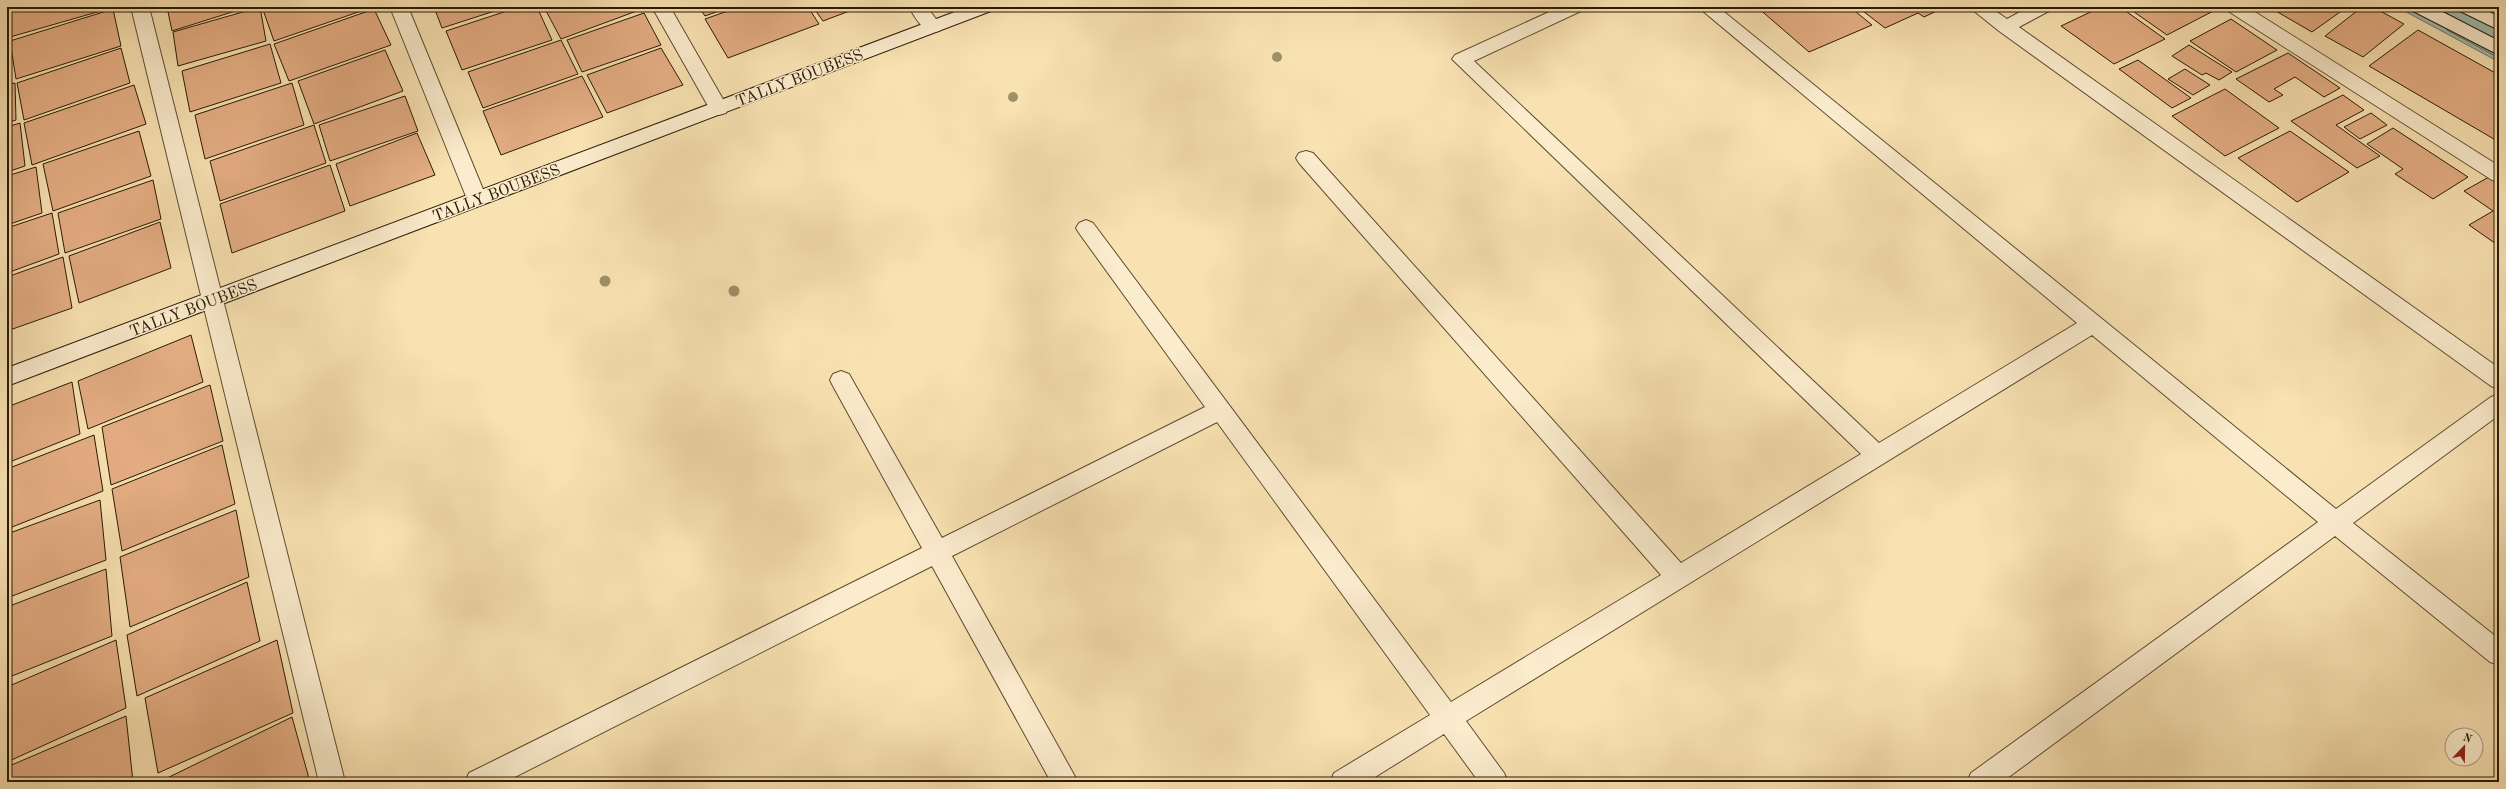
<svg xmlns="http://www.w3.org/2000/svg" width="2506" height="789" font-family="'Old Standard TT',serif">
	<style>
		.water { fill: #9ebdb1; stroke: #707c6b }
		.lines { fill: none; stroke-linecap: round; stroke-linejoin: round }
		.shore { stroke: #646c5a; stroke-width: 1 }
		.building { fill: #e5ae84; stroke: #2a1a03 }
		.street-casing { stroke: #5e4c2f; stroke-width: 2 }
		.secondary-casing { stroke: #2a1a03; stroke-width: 2 }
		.street { fill: #fbeccd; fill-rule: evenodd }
		.secondary { fill: #fbeccd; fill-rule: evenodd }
		.tree { fill: #9f9069 }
		.labels { text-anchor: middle; stroke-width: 3; stroke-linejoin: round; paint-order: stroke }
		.street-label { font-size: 16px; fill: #2a1a03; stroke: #fbeccd }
	</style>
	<rect width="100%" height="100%" fill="#f9e2b2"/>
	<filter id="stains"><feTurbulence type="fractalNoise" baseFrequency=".005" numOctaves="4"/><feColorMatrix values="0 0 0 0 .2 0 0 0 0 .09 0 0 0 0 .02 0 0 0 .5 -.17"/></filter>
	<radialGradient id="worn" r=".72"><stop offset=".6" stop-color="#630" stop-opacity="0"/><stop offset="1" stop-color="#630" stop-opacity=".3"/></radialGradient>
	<path class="water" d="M2397 7H2479L2499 18V62Z"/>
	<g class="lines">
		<path class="shore" d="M2447 30 2499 58"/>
	</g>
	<path class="building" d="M8 7H111V8L10 37Z
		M167 7H248L172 31Z
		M260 7 266 41 178 66 173 32Z
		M262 7H370V8L274 41Z
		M434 7H507L442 28Z
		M519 7H537L552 40 462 70 446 31Z
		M544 7H640L642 9 561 39Z
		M699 7H730L705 16Z
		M739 7H808L819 24 728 58 705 19Z
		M813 7H860L823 21Z
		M1757 7H1850L1872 25 1809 52Z
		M1945 7 1924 17 1918 13 1885 28 1859 8Z
		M2101 7H2120L2165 39 2114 64 2061 26Z
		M2127 7H2221L2167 35Z
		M2269 7H2347L2312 32Z
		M2362 7H2373L2404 24 2363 57 2325 36Z
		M113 9 121 46 16 79 10 41Z
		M374 9 391 45 289 81 274 44Z
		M644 13 661 45 582 72 567 40Z
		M2231 19 2277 50 2236 72 2190 41Z
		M2418 30 2499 75V142L2369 66Z
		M561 40 578 74 483 108 468 72Z
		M270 44 281 83 190 112 182 71Z
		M2189 45 2232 72 2219 80 2206 73 2202 75 2172 56Z
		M121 48 130 83 24 120 17 83Z
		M661 48 683 85 607 113 587 75Z
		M385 50 403 91 314 124 298 81Z
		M2288 53 2340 88 2324 97 2295 77 2274 89 2283 95 2269 102 2236 79Z
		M2138 60 2191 98 2172 108 2119 69Z
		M2185 69 2210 85 2193 95 2168 79Z
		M582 76 603 117 501 155 483 111Z
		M15 83 16 120 7 123V85Z
		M292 83 304 125 205 159 195 115Z
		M134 85 146 124 32 165 24 123Z
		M2225 89 2279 128 2225 156 2172 116Z
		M2343 95 2364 110 2336 125 2380 156 2357 168 2291 121Z
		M405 96 418 131 330 161 319 125Z
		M2371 113 2387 125 2360 139 2344 127Z
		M20 123 25 166 7 172V127Z
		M314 125 326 163 220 201 210 161Z
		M2393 128 2468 177 2433 199 2395 174 2403 169 2367 144Z
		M139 131 151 176 53 211 43 164Z
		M2290 131 2349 172 2297 202 2238 158Z
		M417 133 435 175 350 206 336 164Z
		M330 165 345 211 232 253 220 204Z
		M36 167 42 213 7 225V176Z
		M2496 173 2499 175V246L2469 225 2493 211 2464 191Z
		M153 180 161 219 65 253 58 213Z
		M52 213 59 254 7 273V228Z
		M160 222 171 268 79 303 69 256Z
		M63 257 72 308 7 331V277Z
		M191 335 203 382 88 429 78 381Z
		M72 382 80 434 7 463V407Z
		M210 385 223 441 111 485 102 427Z
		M94 435 103 491 7 529V469Z
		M222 445 235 504 122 551 112 489Z
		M100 500 106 560 7 598V534Z
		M236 510 249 577 130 627 120 557Z
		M106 569 112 636 7 678V607Z
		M247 582 260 641 137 696 127 635Z
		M116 640 126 708 7 762V687Z
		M277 640 293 713 158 773 145 698Z
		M126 716 133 782H7V767Z
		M292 717 310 782H159Z"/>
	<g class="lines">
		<g class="street-casing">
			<path id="street" d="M131 7H149L345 782H319Z
				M390 7H408L487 199 484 204 477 206 470 204 467 199Z
				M652 7H670L728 108 726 113 719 115 712 113Z
				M909 7H927L942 27 939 31C924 35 916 19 909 7Z
				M1560 7H1584L1581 11 1474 61 1879 443 2077 323 1698 7H1718L2336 509 2491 397 2499 394V415L2353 523 2499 639V665L2490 662 2335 536 2002 782H1967L1971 773 2318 522 2092 335 1466 721 1504 773 1508 782H1479L1444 734 1367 782H1330L1334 773 1430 715 1217 422 952 556 1078 782H1051L932 566 505 782H465L469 773 922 548 833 386 830 380 833 374 841 371 849 374 942 538 1205 407 1079 233 1076 228 1079 223 1086 220 1093 223 1451 702 1661 575 1299 163 1296 158 1299 153 1306 151 1313 153 1681 563 1861 454 1452 59 1455 55Z
				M1969 7H1990L2007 19 2029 7H2052L2049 11 2019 27 2499 368V389L2491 386 1999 31Z
				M2225 7H2247L2499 166V182L2492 180 2228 11Z"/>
		</g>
		<g class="secondary-casing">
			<path id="secondary" d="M968 7H994L991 11 7 386V368Z
				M2410 7H2433L2499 41V55L2413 11Z
				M2457 7H2480L2499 17V30L2460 11Z"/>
		</g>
		<use href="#street" class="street"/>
		<use href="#secondary" class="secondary"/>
	</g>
	<g class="tree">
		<circle cx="1277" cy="57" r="5"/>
		<circle cx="1013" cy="97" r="5"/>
		<circle cx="605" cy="281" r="5.5"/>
		<circle cx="734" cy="291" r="5.5"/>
	</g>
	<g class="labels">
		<g class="street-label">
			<text transform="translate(799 77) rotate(-21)" y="6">TALLY BOUBESS</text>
			<text transform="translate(496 192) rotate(-21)" y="6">TALLY BOUBESS</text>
			<text transform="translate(193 307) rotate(-21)" y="6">TALLY BOUBESS</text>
		</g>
	</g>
	<rect width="2506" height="789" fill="none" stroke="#f9e2b2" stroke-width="24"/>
	<rect x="8" y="8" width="2490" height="773" fill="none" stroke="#2a1a03" stroke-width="2"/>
	<rect x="12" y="12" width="2482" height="765" fill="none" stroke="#2a1a03"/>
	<g transform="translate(2464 747) rotate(22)"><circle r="19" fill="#fbeccd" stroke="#a7987c"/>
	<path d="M0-3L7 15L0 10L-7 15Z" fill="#8f2418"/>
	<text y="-6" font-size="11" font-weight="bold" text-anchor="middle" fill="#2a1a03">N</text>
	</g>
	<rect width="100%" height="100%" filter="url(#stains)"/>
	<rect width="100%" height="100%" fill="url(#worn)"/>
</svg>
